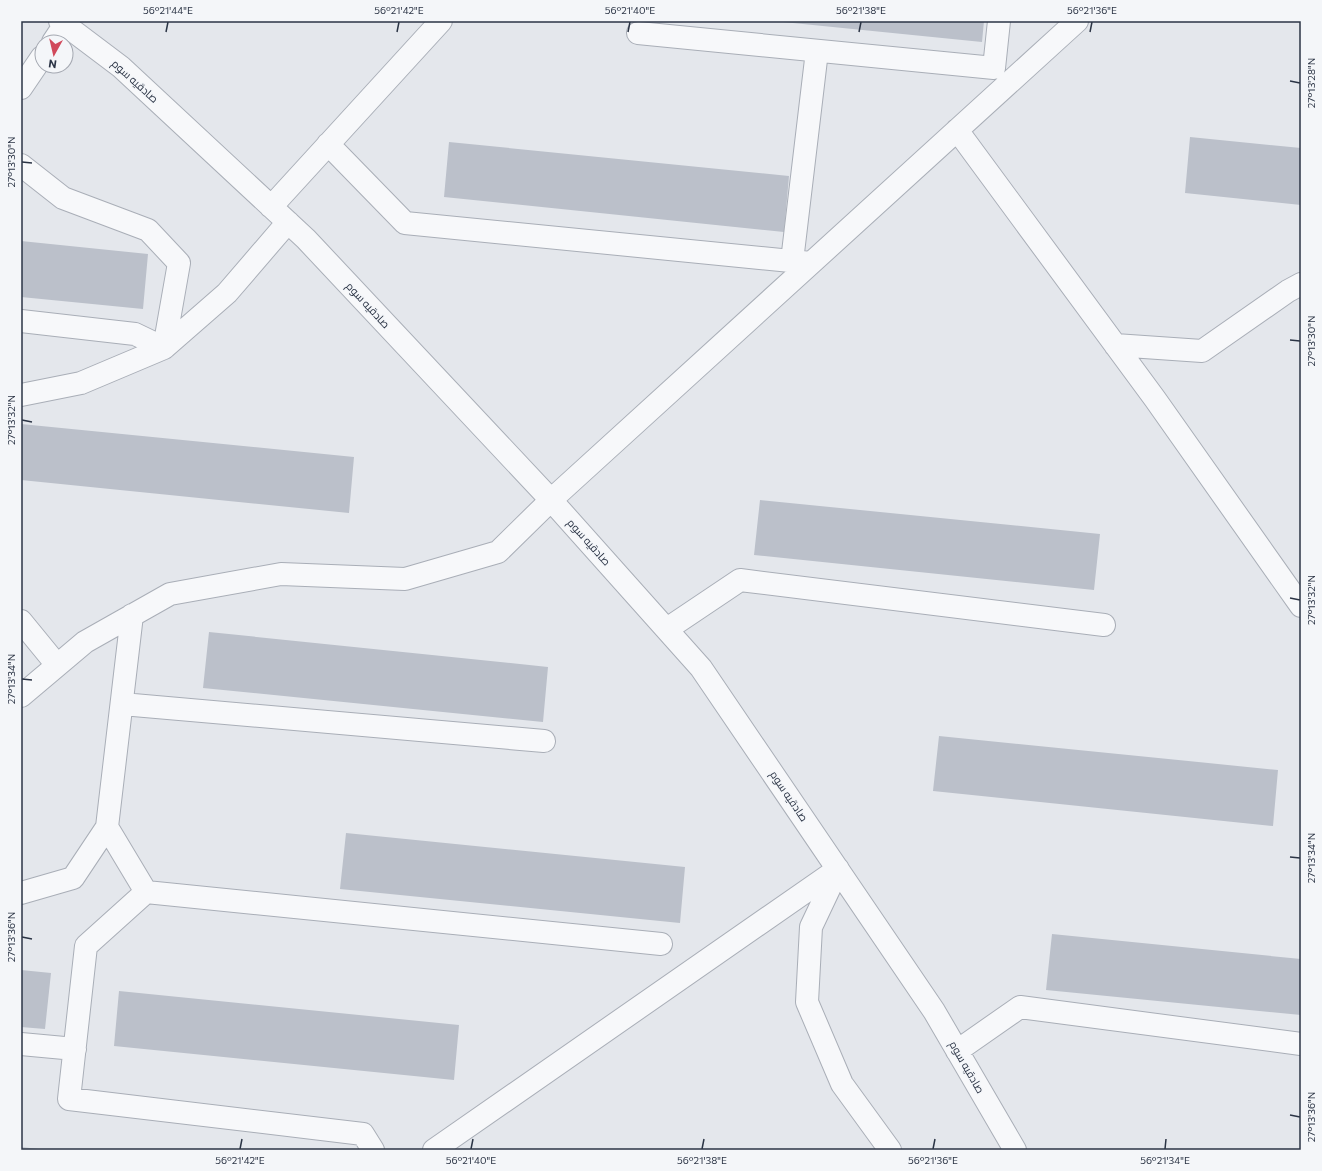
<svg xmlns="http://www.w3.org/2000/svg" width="1322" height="1171" font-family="Commissioner,Cairo,sans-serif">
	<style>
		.building { fill: #bbc0ca }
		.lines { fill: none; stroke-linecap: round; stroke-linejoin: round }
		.minor-casing { stroke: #a9aeb7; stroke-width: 24 }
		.minor { stroke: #f7f8fa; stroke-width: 22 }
		.ticks { fill: none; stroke: #2b3445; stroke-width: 1.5 }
		.labels { text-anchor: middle; stroke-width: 3; stroke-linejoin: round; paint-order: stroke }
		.street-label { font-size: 11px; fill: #2b3445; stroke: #f4f6f9 }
		.neatline { fill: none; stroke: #2b3445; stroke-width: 1.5 }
		.ticks-label { font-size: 10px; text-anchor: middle; fill: #2b3445 }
	</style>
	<rect width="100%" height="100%" fill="#e4e7ec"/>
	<path class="building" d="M783 21H984L982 42 783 22Z
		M1190 137 1301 148V205L1185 193Z
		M449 142 789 176 784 232 444 197Z
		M21 241 148 254 143 309 21 297Z
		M21 424 354 457 349 513 21 480Z
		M760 500 1100 534 1094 590 754 555Z
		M209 632 548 667 543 722 203 688Z
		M939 736 1278 770 1273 826 933 791Z
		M346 833 685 867 680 923 340 889Z
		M1052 934 1301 959V1015L1046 990Z
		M21 970 51 973 45 1029 21 1027Z
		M119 991 459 1025 454 1080 114 1046Z
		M21 1147 39 1149V1150H21Z"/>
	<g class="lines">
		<g class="minor-casing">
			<path id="minor" d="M60 21 121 67 306 239 551 500 701 668 934 1011 1015 1150
				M638 33 994 68 999 21
				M53 42 65 24
				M21 88 42 57
				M957 130 1155 399 1301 606
				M328 144 405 223 811 263
				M21 165 63 198 148 230 179 263 164 348 135 334 21 321
				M271 207 441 21
				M792 261 817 51
				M1115 345 1202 351 1288 291 1301 284
				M21 395 81 383 164 348 227 293 288 222
				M21 621 57 665
				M667 629 740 580 1104 625
				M21 696 85 642 170 594 281 574 405 579 498 552 551 500 1077 21
				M122 704 544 741
				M107 827 146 892
				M838 870 811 927 807 1002 842 1084 890 1150
				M21 893 73 878 107 827 132 615
				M21 1044 75 1049
				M957 1051 1020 1007 1301 1044
				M373 1150 363 1134 69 1099 86 946 146 892 661 944
				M434 1150 838 869"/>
		</g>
		<use href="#minor" class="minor"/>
	</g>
	<path class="ticks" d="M166 32 168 22M397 32 399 22M628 32 630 22M859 32 861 22M1090 32 1092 22M1290 81 1300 83M22 162 32 163M1290 340 1300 341M22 420 32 422M1290 598 1300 600M22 679 32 680M1290 857 1300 858M22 937 32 939M1290 1115 1300 1117M240 1149 242 1139M471 1149 473 1139M702 1149 704 1139M933 1149 935 1139M1165 1149 1166 1139"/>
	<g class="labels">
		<g class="street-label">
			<text transform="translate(135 81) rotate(42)" y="4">صادقیه سوم</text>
			<text transform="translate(368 305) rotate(47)" y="4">صادقیه سوم</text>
			<text transform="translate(589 542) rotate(48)" y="4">صادقیه سوم</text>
			<text transform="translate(789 796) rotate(56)" y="4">صادقیه سوم</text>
			<text transform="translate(967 1067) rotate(60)" y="4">صادقیه سوم</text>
		</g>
	</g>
	<rect width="1322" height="1171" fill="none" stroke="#f4f6f9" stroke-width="44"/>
	<g transform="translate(54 54) rotate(188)"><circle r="19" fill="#f4f6f9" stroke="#a4a8b1"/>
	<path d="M0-3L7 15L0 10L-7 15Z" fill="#d1495b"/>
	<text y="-6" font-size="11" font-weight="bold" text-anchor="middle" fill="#2b3445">N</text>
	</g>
	<rect x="22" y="22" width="1278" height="1127" class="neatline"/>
	<g class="ticks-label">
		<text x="168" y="14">56°21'44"E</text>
		<text x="399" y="14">56°21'42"E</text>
		<text x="630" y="14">56°21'40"E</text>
		<text x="861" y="14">56°21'38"E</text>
		<text x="1092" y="14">56°21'36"E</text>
		<text transform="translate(1311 83) rotate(-90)" y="4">27°13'28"N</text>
		<text transform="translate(11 162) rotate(-90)" y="4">27°13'30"N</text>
		<text transform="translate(1311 341) rotate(-90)" y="4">27°13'30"N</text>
		<text transform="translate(11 420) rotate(-90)" y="4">27°13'32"N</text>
		<text transform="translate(1311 600) rotate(-90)" y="4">27°13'32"N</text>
		<text transform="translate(11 679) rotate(-90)" y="4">27°13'34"N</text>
		<text transform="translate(1311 858) rotate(-90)" y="4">27°13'34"N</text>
		<text transform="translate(11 937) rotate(-90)" y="4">27°13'36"N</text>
		<text transform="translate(1311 1117) rotate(-90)" y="4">27°13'36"N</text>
		<text x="240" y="1164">56°21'42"E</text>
		<text x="471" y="1164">56°21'40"E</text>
		<text x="702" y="1164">56°21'38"E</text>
		<text x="933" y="1164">56°21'36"E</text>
		<text x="1165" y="1164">56°21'34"E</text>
	</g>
</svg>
